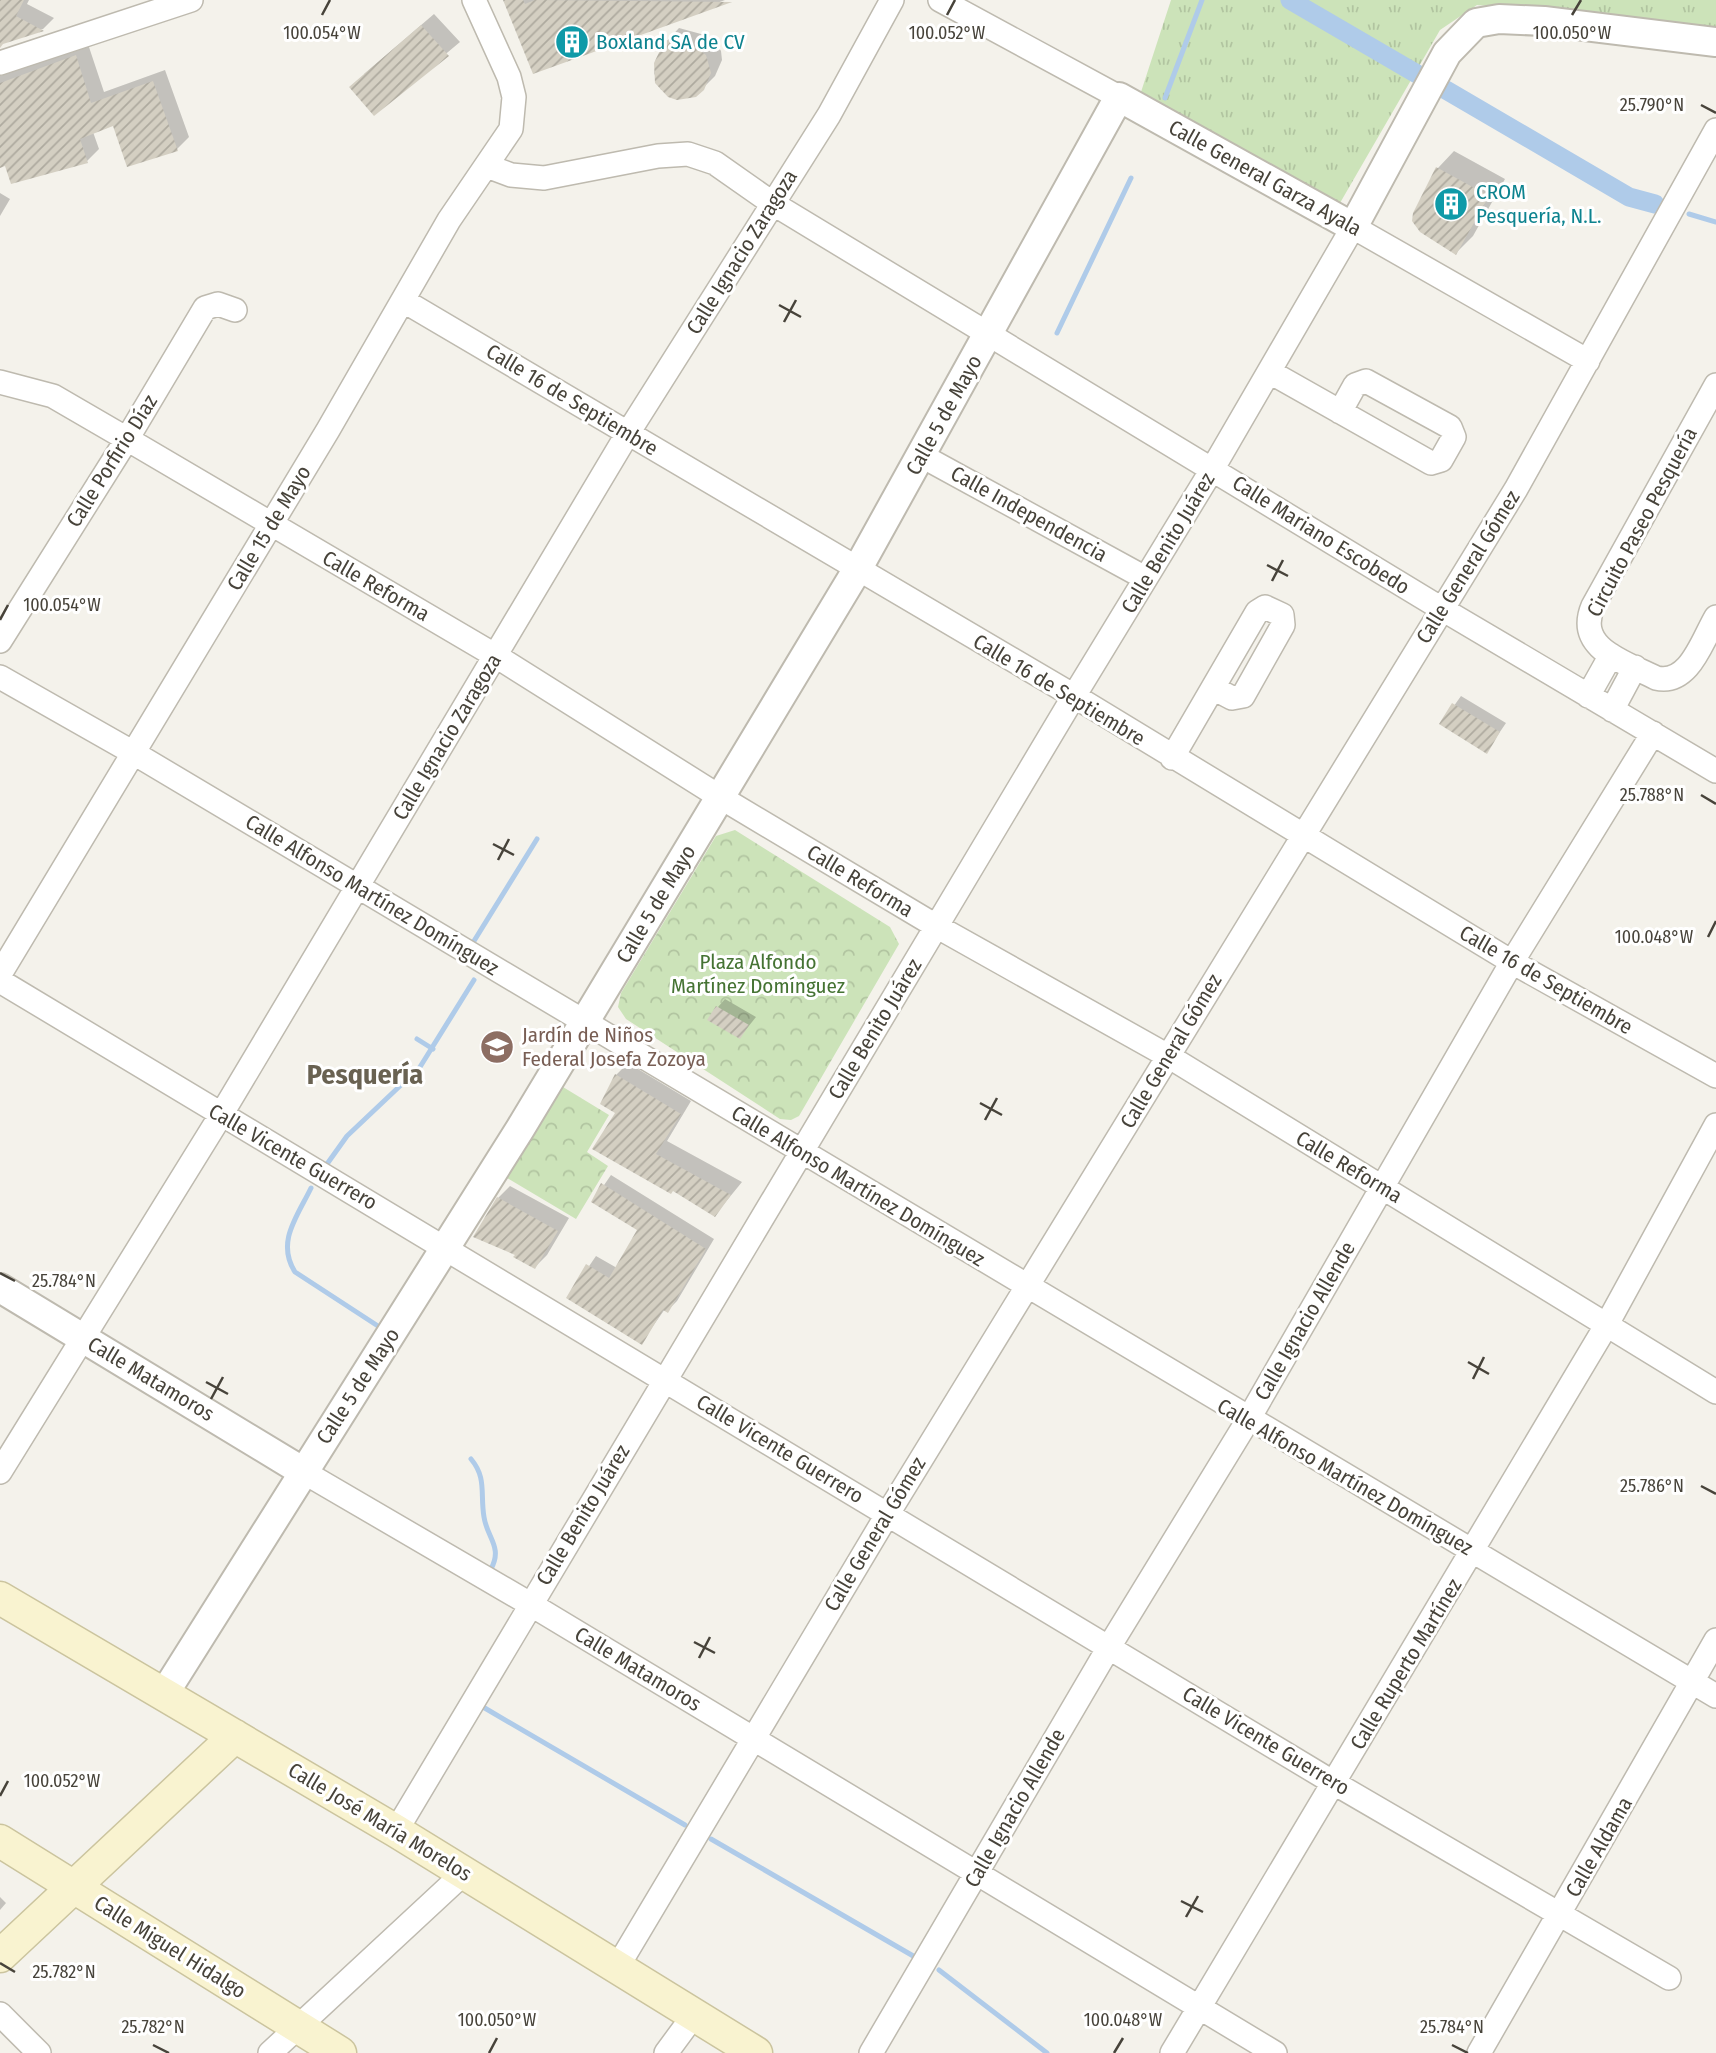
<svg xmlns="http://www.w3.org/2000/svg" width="1716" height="2053" font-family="'Fira Sans Condensed',sans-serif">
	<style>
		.grass { fill: url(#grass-tufts) }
		.park { fill: url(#park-crowns) }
		.shadow { fill: #0003 }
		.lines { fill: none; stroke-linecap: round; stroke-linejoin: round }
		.stream { stroke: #afcbe9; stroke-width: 5 }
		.canal { stroke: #afcbe9; stroke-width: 19 }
		.building { fill: url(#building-hatch) }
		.minor-casing { stroke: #bebaaf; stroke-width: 26 }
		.tertiary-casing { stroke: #bebaaf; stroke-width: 32 }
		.secondary-casing { stroke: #cbc49e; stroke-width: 35 }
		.minor { stroke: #fff; stroke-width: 23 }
		.tertiary { stroke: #fff; stroke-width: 28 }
		.secondary { stroke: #f9f3d0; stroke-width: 32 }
		.ticks { fill: none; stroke: #47433a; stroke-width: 2.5 }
		.labels { text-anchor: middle; stroke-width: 6; stroke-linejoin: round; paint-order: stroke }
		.culture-label { font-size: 21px; fill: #0d838f; stroke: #fff; text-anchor: start }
		.street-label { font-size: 21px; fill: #47433a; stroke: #fff }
		.park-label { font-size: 21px; fill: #457333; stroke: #fff }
		.education-label { font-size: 21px; fill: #785e54; stroke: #fff; text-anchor: start }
		.district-label { font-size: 28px; font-weight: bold; fill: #696252; stroke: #fff }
		.ticks-label { font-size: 18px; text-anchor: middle; fill: #47433a; stroke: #fff; stroke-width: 6; stroke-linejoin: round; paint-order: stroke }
	</style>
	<defs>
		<pattern id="grass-tufts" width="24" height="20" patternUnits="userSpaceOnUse" patternTransform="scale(1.75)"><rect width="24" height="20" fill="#cce3b9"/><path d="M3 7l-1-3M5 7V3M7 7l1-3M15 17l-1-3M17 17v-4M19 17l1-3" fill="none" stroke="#b1c4a0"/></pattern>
		<pattern id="park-crowns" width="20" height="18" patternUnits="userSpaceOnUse" patternTransform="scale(1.75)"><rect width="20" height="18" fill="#cce3b9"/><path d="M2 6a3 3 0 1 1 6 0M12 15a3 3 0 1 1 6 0" fill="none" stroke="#b1c4a0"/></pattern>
		<pattern id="building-hatch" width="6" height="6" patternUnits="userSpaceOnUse" patternTransform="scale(1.75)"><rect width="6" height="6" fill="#d4cfc2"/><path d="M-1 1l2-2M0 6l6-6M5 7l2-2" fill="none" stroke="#aeaa9f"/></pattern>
	</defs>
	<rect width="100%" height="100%" fill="#f4f2eb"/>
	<path class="grass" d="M1171 0H1716V27L1477 5 1440 30 1340 203 1140 95Z"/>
	<path class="park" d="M735 830 890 927 899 944 799 1116 791 1120 780 1119 626 1019 618 1007 621 993 716 836Z
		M563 1087 609 1115 587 1152 608 1166 576 1219 507 1178Z"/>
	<path class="shadow" d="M0 0H29L27 4 54 18 43 29 0 43Z
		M504 0H725L534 72Z
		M434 14 460 42 374 114 364 74Z
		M679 28 712 37 721 51 722 60 715 76 702 89 661 90 654 73 667 41Z
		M88 44 104 92 165 70 189 137 177 149 114 124 93 132 99 149 87 161 0 166V76Z
		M1454 151 1505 179 1473 236 1456 253 1438 168Z
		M0 193 10 199 0 216Z
		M1461 696 1506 723 1487 751 1441 724Z
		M725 999 756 1017 740 1037 718 1007Z
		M628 1063 691 1101 667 1141 742 1182 715 1215 673 1189 617 1113 616 1075Z
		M611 1175 714 1239 677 1301 668 1310 665 1309 641 1343 568 1297 596 1256 617 1268 640 1230 593 1201Z
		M510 1186 569 1218 547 1255 535 1267 498 1198Z
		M0 1897 6 1903 0 1910Z"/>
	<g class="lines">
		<path class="stream" d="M1165 98 1202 0
			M1689 214 1716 222
			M1057 333 1131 178
			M474 941 537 839
			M417 1039 433 1049
			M327 1164 347 1136 420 1067 474 980
			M311 1188C297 1217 276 1242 295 1272L381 1328
			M471 1459C487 1478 480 1494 484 1517 487 1538 503 1547 491 1569
			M483 1707 685 1825
			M711 1839 915 1957
			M939 1970 1047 2053"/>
		<path class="canal" d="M1290 0 1417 74
			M1446 90 1629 197 1655 204"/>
	</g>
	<path class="building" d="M0 0H24L16 16 44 31 3 44 0 48Z
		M503 0H523L525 4 535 0 732 2 533 74Z
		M421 25 449 56 374 116 349 87Z
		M665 40 691 44 706 55 711 73 704 90 696 97 677 100 668 97 655 83 654 63Z
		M76 55 91 103 153 81 178 151 127 167 113 126 80 139 88 163 11 184 5 166 0 168V83Z
		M1436 167 1489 196 1456 255 1420 232 1412 221 1413 213Z
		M1452 703 1500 732 1487 754 1439 724Z
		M716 1006 749 1025 740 1039 707 1020Z
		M615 1074 681 1114 656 1154 731 1195 715 1217 673 1191 671 1194 592 1149 615 1113 600 1104Z
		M601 1183 706 1249 668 1313 663 1310 642 1345 566 1298 586 1264 609 1278 637 1230 591 1202Z
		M497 1197 558 1231 535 1269 513 1257 515 1255 473 1237Z"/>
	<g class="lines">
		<g class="minor-casing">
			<path id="minor" d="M940 0 1119 97
				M0 63 191 0
				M487 166 511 175 544 178 658 156 688 154 715 163 772 203 1442 609 1716 771
				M404 301 1074 696 1512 962 1716 1076
				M1270 372 1431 463 1441 460 1454 437 1450 427 1366 381 1355 385 1340 412
				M0 382 53 396 127 439 496 656 720 797 936 926 1168 1056 1716 1392
				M1716 385 1593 606C1575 649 1625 662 1656 678 1689 686 1702 641 1716 617
				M922 456 1136 573
				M0 641 127 439 205 308 218 304 235 310
				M0 677 132 752 1716 1696
				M1588 696 1611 655
				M1612 710 1635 667
				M1172 758 1257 612 1265 607 1282 615 1283 625 1243 696 1232 698 1213 688
				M0 974 328 430 449 220 511 129 514 97 509 77 474 0
				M0 981 1334 1783 1669 1978
				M302 1471 530 1604 1275 2053
				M0 1472 221 1115 628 433 829 115 892 0
				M396 1831 1074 696 1213 468 1353 227 1588 361
				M618 1966 887 1515 1516 489 1716 130
				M0 2014 39 2053
				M270 2053 464 1873
				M666 2053 694 2015
				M871 2053 1109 1647 1248 1420 1512 962 1653 733
				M1172 2053 1606 1326 1716 1125
				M1479 2053 1716 1640"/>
		</g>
		<g class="tertiary-casing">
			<path id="tertiary" d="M0 1288 302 1471
				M164 1694 520 1129 857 570 1119 97 1353 227 1447 53 1476 23 1499 19 1544 21 1716 42"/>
		</g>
		<g class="secondary-casing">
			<path id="secondary" d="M0 1598 396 1831 756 2053
				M0 1841 340 2053
				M0 1956 235 1736"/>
		</g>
		<use href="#minor" class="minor"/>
		<use href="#tertiary" class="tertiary"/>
		<use href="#secondary" class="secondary"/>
	</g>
	<path class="ticks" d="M322 15 330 0M947 15 955 0M1572 15 1581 0M1701 105 1716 113M779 305 801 317M784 322 796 300M1267 565 1288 576M1272 581 1283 560M0 620 8 605M1701 795 1716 804M493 844 514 855M498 860 509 839M1708 937 1716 921M980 1103 1002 1115M985 1120 997 1098M0 1273 15 1281M1468 1362 1489 1374M1473 1379 1484 1357M206 1382 228 1394M211 1399 223 1377M1701 1486 1716 1494M694 1642 715 1653M699 1658 710 1637M0 1796 8 1781M1181 1901 1203 1912M1186 1917 1198 1896M0 1963 15 1972M153 2045 169 2053M1452 2045 1468 2053M489 2053 497 2038M1114 2053 1123 2038"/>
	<defs>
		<g id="building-disc" transform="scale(1.75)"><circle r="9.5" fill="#0f9aa8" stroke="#fff"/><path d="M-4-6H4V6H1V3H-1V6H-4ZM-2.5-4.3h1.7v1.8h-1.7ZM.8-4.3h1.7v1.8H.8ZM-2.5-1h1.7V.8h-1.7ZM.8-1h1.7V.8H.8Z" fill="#fff"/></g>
		<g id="school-disc" transform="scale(1.75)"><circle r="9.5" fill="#8d6e63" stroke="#fff"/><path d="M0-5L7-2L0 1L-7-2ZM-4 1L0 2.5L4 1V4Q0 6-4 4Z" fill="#fff"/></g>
	</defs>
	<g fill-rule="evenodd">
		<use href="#building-disc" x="572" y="42"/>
		<use href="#building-disc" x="1451" y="204"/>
		<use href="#school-disc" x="497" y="1047"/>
	</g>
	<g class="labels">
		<g class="culture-label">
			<text x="596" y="49">Boxland SA de CV</text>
			<text x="1476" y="199">CROM<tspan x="1476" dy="24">Pesquería, N.L.</tspan></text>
		</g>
		<g class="street-label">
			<text transform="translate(1265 178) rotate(29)" y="7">Calle General Garza Ayala</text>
			<text transform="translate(742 252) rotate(-58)" y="7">Calle Ignacio Zaragoza</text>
			<text transform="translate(572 400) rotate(31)" y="7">Calle 16 de Septiembre</text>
			<text transform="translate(944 415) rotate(-61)" y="7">Calle 5 de Mayo</text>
			<text transform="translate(112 461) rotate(-58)" y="7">Calle Porfirio Díaz</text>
			<text transform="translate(1029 514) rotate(29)" y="7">Calle Independencia</text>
			<text transform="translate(1642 522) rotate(-62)" y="7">Circuito Paseo Pesquería</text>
			<text transform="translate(269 528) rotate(-59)" y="7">Calle 15 de Mayo</text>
			<text transform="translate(1321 535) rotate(32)" y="7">Calle Mariano Escobedo</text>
			<text transform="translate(1168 543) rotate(-59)" y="7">Calle Benito Juárez</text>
			<text transform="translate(1468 567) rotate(-58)" y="7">Calle General Gómez</text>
			<text transform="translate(376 586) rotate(30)" y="7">Calle Reforma</text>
			<text transform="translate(1059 690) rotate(31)" y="7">Calle 16 de Septiembre</text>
			<text transform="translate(447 737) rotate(-59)" y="7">Calle Ignacio Zaragoza</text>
			<text transform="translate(860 881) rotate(31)" y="7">Calle Reforma</text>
			<text transform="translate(372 895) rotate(31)" y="7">Calle Alfonso Martínez Domínguez</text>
			<text transform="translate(656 904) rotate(-59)" y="7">Calle 5 de Mayo</text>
			<text transform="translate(1546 980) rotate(30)" y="7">Calle 16 de Septiembre</text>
			<text transform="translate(875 1029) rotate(-59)" y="7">Calle Benito Juárez</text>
			<text transform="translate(1171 1051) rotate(-59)" y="7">Calle General Gómez</text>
			<text transform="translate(293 1157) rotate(30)" y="7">Calle Vicente Guerrero</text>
			<text transform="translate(1349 1167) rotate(31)" y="7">Calle Reforma</text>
			<text transform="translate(858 1186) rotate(31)" y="7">Calle Alfonso Martínez Domínguez</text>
			<text transform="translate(1305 1321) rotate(-60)" y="7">Calle Ignacio Allende</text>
			<text transform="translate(151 1379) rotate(31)" y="7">Calle Matamoros</text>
			<text transform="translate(358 1386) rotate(-57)" y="7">Calle 5 de Mayo</text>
			<text transform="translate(780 1449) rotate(31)" y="7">Calle Vicente Guerrero</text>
			<text transform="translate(1345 1477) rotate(30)" y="7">Calle Alfonso Martínez Domínguez</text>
			<text transform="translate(583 1515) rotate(-59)" y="7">Calle Benito Juárez</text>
			<text transform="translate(875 1534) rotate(-59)" y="7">Calle General Gómez</text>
			<text transform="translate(1406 1664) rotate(-59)" y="7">Calle Ruperto Martínez</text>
			<text transform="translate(638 1669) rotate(31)" y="7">Calle Matamoros</text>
			<text transform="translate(1266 1741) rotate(31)" y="7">Calle Vicente Guerrero</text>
			<text transform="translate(1015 1808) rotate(-60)" y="7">Calle Ignacio Allende</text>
			<text transform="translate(380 1822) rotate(31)" y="7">Calle José María Morelos</text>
			<text transform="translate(1599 1847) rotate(-60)" y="7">Calle Aldama</text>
			<text transform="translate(170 1947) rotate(32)" y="7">Calle Miguel Hidalgo</text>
		</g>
		<g class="park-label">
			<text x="758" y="969">Plaza Alfondo<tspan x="758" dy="24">Martínez Domínguez</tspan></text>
		</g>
		<g class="education-label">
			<text x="522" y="1042">Jardín de Niños<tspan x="522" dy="24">Federal Josefa Zozoya</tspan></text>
		</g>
		<g class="district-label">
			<text x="365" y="1084">Pesquería</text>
		</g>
	</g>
	<g class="ticks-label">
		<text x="322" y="39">100.054°W</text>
		<text x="947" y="39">100.052°W</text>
		<text x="1572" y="39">100.050°W</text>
		<text x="1652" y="111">25.790°N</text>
		<text x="62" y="611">100.054°W</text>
		<text x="1652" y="801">25.788°N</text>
		<text x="1654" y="943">100.048°W</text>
		<text x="64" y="1287">25.784°N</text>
		<text x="1652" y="1492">25.786°N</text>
		<text x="62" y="1787">100.052°W</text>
		<text x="64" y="1978">25.782°N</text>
		<text x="497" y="2026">100.050°W</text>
		<text x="1123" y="2026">100.048°W</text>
		<text x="153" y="2033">25.782°N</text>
		<text x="1452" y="2033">25.784°N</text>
	</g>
</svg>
